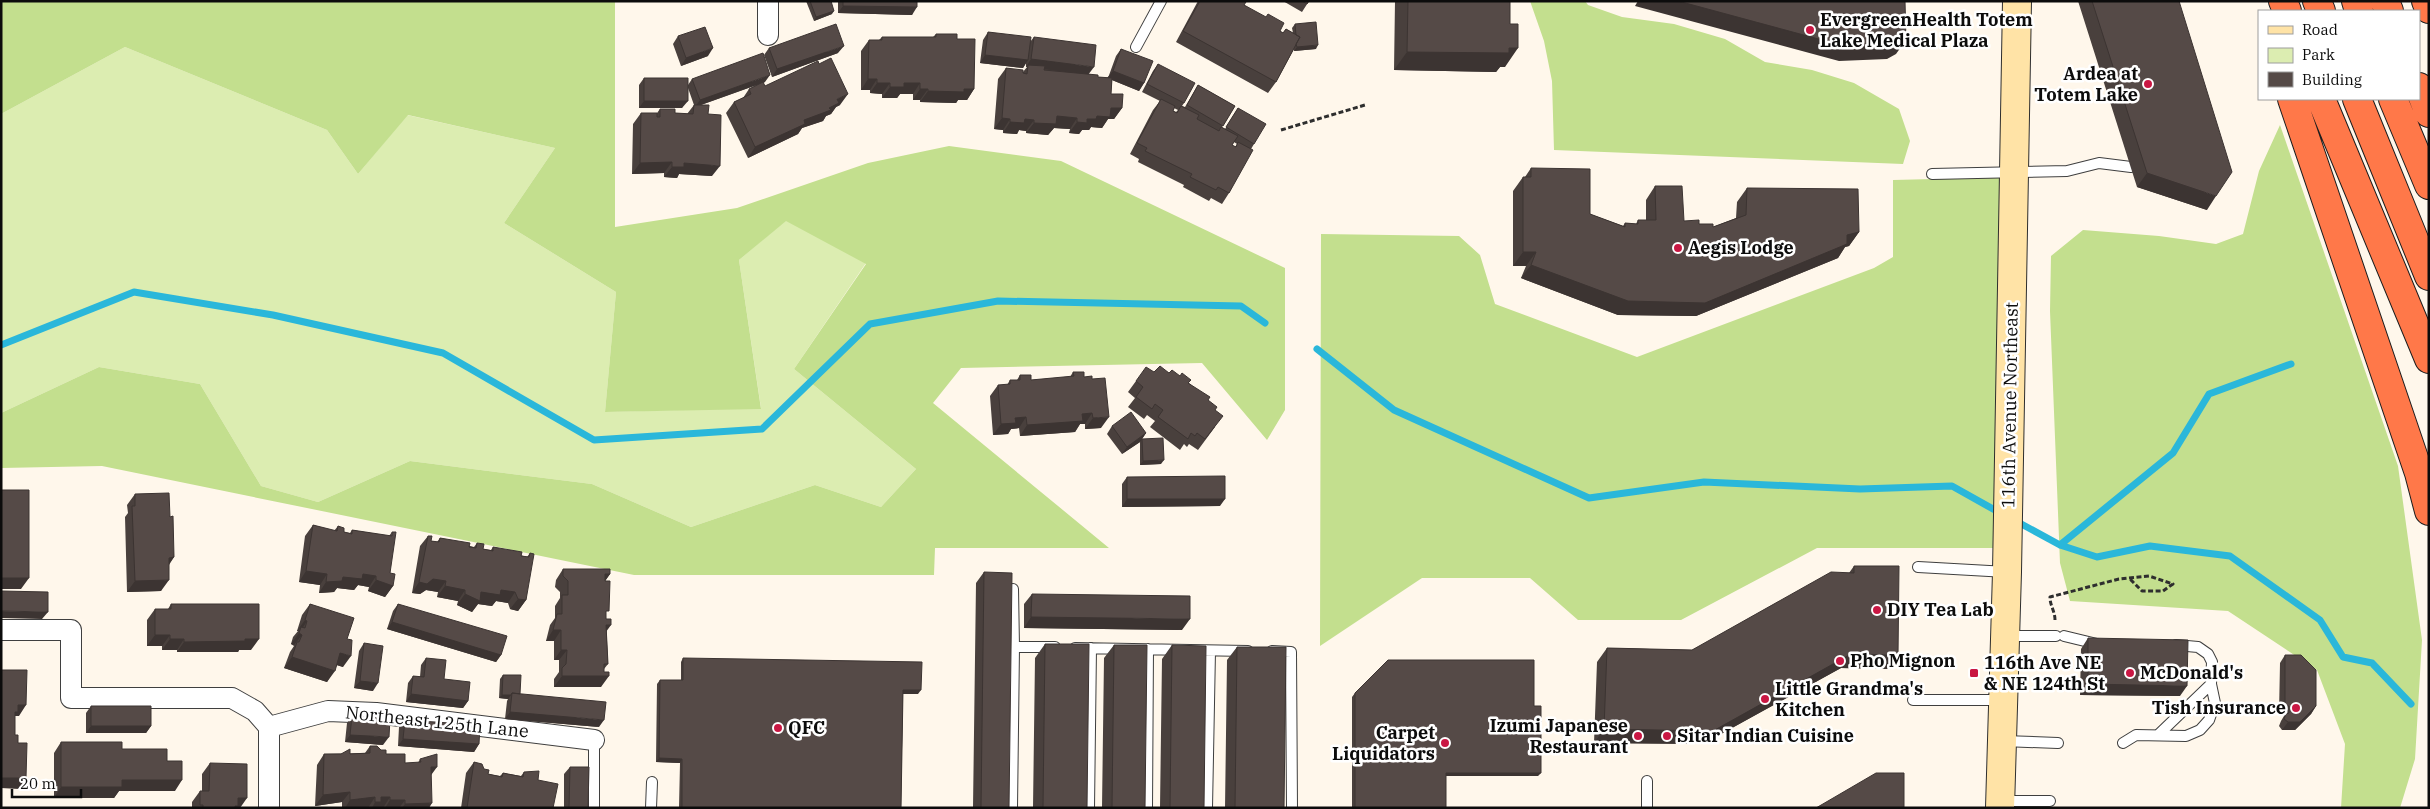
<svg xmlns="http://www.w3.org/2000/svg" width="2430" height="809" font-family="'IBM Plex Serif',serif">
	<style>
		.green { fill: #dcedb1 }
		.forest { fill: #c3df8e }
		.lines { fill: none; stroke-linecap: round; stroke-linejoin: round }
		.stream { stroke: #2ab7da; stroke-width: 7 }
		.lane-casing { stroke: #3f3f3f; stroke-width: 12 }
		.street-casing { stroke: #3f3f3f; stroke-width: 22 }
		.secondary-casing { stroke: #2e2e2e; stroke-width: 30 }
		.highway-casing { stroke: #1d1d1d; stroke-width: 30 }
		.path { stroke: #2e2e2e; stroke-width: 3; stroke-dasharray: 5 2.5; stroke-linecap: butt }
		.lane { stroke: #fff; stroke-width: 10 }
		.street { stroke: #fff; stroke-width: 20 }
		.secondary { stroke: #ffe3a6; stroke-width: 28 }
		.highway { stroke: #ff7849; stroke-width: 28 }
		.wall { fill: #49403d; fill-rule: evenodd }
		.shaded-wall { fill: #3c3432 }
		.building { fill: #554a47; stroke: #3c3432 }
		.poi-dot { fill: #c91743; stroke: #fff; stroke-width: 2 }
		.labels { text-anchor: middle; stroke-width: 5; stroke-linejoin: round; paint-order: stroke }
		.poi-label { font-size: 18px; font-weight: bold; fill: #0c0c0c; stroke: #fff; text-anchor: start }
		.street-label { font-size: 18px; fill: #0c0c0c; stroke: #fff }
	</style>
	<rect width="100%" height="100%" fill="#fff7eb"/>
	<path class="green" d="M125 47 327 130 358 174 407 115 555 148 504 223 616 292 605 412 761 408 739 260 786 220 866 263 794 369 916 469 881 507 815 485 691 527 592 484 410 461 318 502 261 486 200 384 99 367 1 413V114Z"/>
	<path class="forest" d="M1 1H615V227L737 208 868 163 949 146 1061 161 1285 268V410L1267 440 1202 363 961 368 933 403 1109 548H935L934 575H634L102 466 1 468V413L99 367 200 384 261 486 318 502 410 461 592 484 691 527 815 485 881 507 916 469 794 369 866 264 786 221 739 260 761 409 605 412 616 292 504 223 555 148 408 115 358 174 327 130 125 47 1 114Z
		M1530 1H1585L1588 5 1622 17 1674 24 1725 39 1765 62 1812 70 1854 83 1899 109 1910 141 1903 164 1554 150 1552 81 1544 41Z
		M2280 125 2398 466 2422 640 2415 759 2400 808H2341L2345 744 2317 670 2228 611 2070 601 2060 563 2050 311 2051 256 2083 230 2159 236 2216 244 2243 234 2259 171Z
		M2014 177 2007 548H1817L1681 620H1578L1530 578H1422L1320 646 1321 234 1459 236 1480 255 1495 304 1637 357 1874 268 1893 257V180Z"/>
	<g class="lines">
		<path class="stream" d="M1 345 134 292 273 315 443 353 594 440 762 429 870 324 998 301 1241 306 1265 323
			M1317 349 1394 410 1589 498 1704 482 1860 489 1952 486 2002 514
			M2014 520 2060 545 2097 557 2150 546 2230 556 2320 620 2343 657 2372 663 2411 704
			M2060 545 2173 453 2209 394 2291 364"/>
		<g class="lane-casing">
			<path id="lane" d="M1136 47 1161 1
				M1932 174 2067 171 2099 163 2131 167
				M1918 567 2007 572
				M1013 589 1014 647H1055
				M2007 636H2056
				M2064 636 2097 644
				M1075 648 1248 651
				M1272 651 1291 652 1292 808
				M1913 700H2002
				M2158 735 2211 684
				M2003 741 2058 743
				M2123 743 2136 735 2186 736 2200 730 2209 720 2215 703 2211 684 2212 662 2208 654 2198 647 2176 645
				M1647 781V808
				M2001 801H2050
				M594 808V740
				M651 808 652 782
				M1012 808 1014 647
				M1089 808 1091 648
				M1147 808 1148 649
				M1207 808 1210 651"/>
		</g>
		<g class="street-casing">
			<path id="street" d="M768 1V35
				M1 630H71V698H232L255 711 269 727 328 711 376 713 594 740
				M269 727V808"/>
		</g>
		<g class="secondary-casing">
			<path id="secondary" d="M2000 808 2007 572 2017 1"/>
		</g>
		<g class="highway-casing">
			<path id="highway" d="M2283 1 2287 11
				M2317 1 2321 11
				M2356 1 2359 11
				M2385 1 2389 11
				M2426 1 2429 9
				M2419 87 2429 113
				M2292 99 2419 473 2429 511
				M2321 99 2429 359
				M2357 99 2429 276
				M2393 99 2429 185"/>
		</g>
		<path class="path" d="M1281 130 1365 105
			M2055 620C2055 611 2050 606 2050 597L2119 579 2149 576 2173 584 2163 591H2142L2129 578"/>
		<use href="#lane" class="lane"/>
		<use href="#street" class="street"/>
		<use href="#secondary" class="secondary"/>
		<use href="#highway" class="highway"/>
	</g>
	<path class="wall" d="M806 1H831L832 14 814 21Z
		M838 1H917L912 15 838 13Z
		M1198 1H1244V5L1283 33 1286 29 1293 33 1292 28 1295 24 1316 49 1294 51V49L1276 82 1268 93 1176 42Z
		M1283 1H1309L1302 12Z
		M1395 1H1510L1505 67H1500L1496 72 1394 70Z
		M2078 1H2179L2207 210 2137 187Z
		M988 32 1030 42 1034 37 1089 74 1098 77 1108 78 1116 56 1121 49 1144 83 1139 91 1112 80 1111 94 1122 108 1114 119H1108L1102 128 1091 127 1089 130H1082L1079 134 1069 133 1070 129 1054 128 1048 135 1026 133V131L1019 130 1017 134 1003 133V130L994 129 998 79 1006 68 1023 72 1027 67H1026V63L1023 68 980 63 983 40Z
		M936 34 957 39 974 89 967 100H958L956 103 920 102V100H913V94H900L897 98H882V94L870 93V90H861V51L869 40H879L882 37H933Z
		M678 36 708 56 681 66 673 44Z
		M769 48 838 53 772 77 764 55Z
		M1158 64 1184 103 1182 106 1185 107 1198 85 1235 106 1222 127 1225 129 1238 108 1254 144 1251 149 1229 193 1222 204 1211 198 1209 201 1183 187 1184 185 1138 162 1139 159 1130 154 1153 110 1160 101 1142 92 1153 71ZM1174 108 1178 110 1176 112 1173 111ZM1234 142 1237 144 1235 147 1232 145Z
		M644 78 688 85 692 79 765 82 763 83 765 86 840 105 836 107 831 114 826 116 823 121 802 128 798 134 748 158 726 113 734 102 743 98 749 89 757 85 701 105 708 114 712 176 679 174 677 178 664 177V173L632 174 633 124 641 113H657L660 109 675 113 687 114 694 105 688 88 682 108H639V85Z
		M1531 168 1590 214 1623 226 1625 223 1636 224 1638 220H1646V200L1655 186 1684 221 1713 227 1736 218 1737 202 1747 188 1859 232 1849 246 1845 247 1838 258 1696 316 1618 315 1521 278 1526 266H1513V191L1523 177H1525Z
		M1073 372 1084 377 1101 428 1085 429V424H1080L1075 432 1020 436 1019 428 1011 429 1008 434 993 435 990 396 998 385H1007L1010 380H1017L1020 375 1031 380 1070 377Z
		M1154 372 1169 373 1189 383 1208 401 1215 410V427L1198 450 1189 444 1187 447 1184 444 1180 450 1150 427 1155 421 1147 415 1144 419 1128 407 1135 398 1128 392 1136 381Z
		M1112 426 1146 433 1142 439 1161 464 1140 465V442L1122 454 1107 434Z
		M1127 477 1220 506 1122 507V484Z
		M135 494 170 517 174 557 169 565 161 591 127 592 125 517 128 513 127 505Z
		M313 525 334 531 338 526 344 532 350 533 352 530 389 536 392 532 390 573 393 586 385 597 368 591 369 587 358 585 354 590 337 588 334 592 319 593 320 585 299 582 305 536Z
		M428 536 431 541 437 542 440 538 474 547 477 543 483 549 491 550 493 547 527 557 530 553 526 600 518 611 510 609 508 603 496 601 492 606 478 604 472 612 457 605 458 601 437 597 438 592 426 590 420 594 412 593 420 546Z
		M1854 566 1888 669 1841 668 1703 744 1594 743 1597 662 1607 648 1692 650 1849 573Z
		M563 569 610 574 605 581 606 616 608 664 604 669 601 687H554V679L559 672V660H554V641H546L550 625 555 618V606L560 598V592L555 587 556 580Z
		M984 572 1009 808H973L976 583Z
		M1032 594 1182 630 1024 628V604Z
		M171 604 251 650H239L238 652H177V650H162V646H147V620L155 609H168Z
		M310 604 347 639 343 667 337 665 327 682 284 668 290 652 294 646 291 644 293 637 298 631H297L302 615Z
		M398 604 501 655 496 662 387 629 393 611Z
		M2088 638 2180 696 2080 695 2081 649Z
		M364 643 373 691 354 688 359 651Z
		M1045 644 1087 808H1033L1035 658Z
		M1114 645 1145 808H1102L1104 658Z
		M1172 645 1204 808H1160L1162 659Z
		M1237 647 1284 808H1225L1227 660Z
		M2285 655 2316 706 2311 714 2295 730H2282L2279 726 2281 721 2284 716V713L2279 714 2280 663Z
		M426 658 444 679 468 701 463 708 406 702 408 683 413 676 420 677 421 665Z
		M683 658 918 694H903L901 808H679L680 763 656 762 657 684 660 680H681V662Z
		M503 675 520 694 599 727 505 719 507 701 508 699 499 698 500 679Z
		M1355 693 1534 706 1538 776H1446V808H1352V697Z
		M91 706 151 726 146 733H86V713Z
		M352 716 383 745 345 742 347 723Z
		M405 720 479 744 474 752 398 746 399 727Z
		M61 742 122 749 167 761 175 791H119L114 798H54V753Z
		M370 746 386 754 405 763H418L420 759 431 775 429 808H342V802L315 806 317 765 324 754 365 753Z
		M474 762 484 769 488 774 500 776 503 773 521 776 524 772 538 780 553 808H461L466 773Z
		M210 763 240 808H192V802L200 791H202V774Z
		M570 767 588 808H564V774Z"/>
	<path class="shaded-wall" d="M1638 1H1678L1906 40 1896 54 1887 59 1839 61 1635 6Z
		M843 6 917 7 912 15 838 13Z
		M834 11 832 14 814 21 816 17Z
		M1318 45 1316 49 1294 51 1297 47Z
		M844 46 838 53 772 77 777 69Z
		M713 48 708 56 681 66 686 58Z
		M1509 48H1518L1505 67H1500L1496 72 1394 70 1407 52Z
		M985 55 1028 60 1023 68 980 63Z
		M1031 59 1094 67 1088 75 1028 67V65L1026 67Z
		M1113 71 1144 83 1139 91 1107 78Z
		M770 75 765 82 695 107 700 100Z
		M868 79H877L870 90H861Z
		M877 83H890L882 94 870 93Z
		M904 83H920L913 94H900L897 98H882L890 87Z
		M920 89H928L920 100H913Z
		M964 89H974L967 100H958L956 103 920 102 928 91Z
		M848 94 840 105 836 107 831 114 826 116 823 121 802 128 798 134 748 158 755 147 804 120 837 99Z
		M644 101H688L682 108H639Z
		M1111 108H1122L1114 119H1108L1102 128 1091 127 1089 130H1082L1079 134 1069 133 1077 122 1097 116Z
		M1057 116 1077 118 1070 129 1054 128 1048 135 1026 133 1034 123Z
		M1002 118 1010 119 1003 130 994 129Z
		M1025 119 1034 120 1026 131 1019 130 1017 134 1003 133 1010 122Z
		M672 162 664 173 632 174 640 163Z
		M684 163 720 166 712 176 679 174 677 178 664 177 672 167Z
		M2147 173 2216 196 2207 210 2137 187Z
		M1859 232 1849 246 1845 247 1838 258 1696 316 1618 315 1521 278 1531 265Z
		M1523 252H1536L1526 266H1513Z
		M1092 413 1085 424H1080L1075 432 1020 436 1027 425 1082 414Z
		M1026 417 1019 428 1011 429 1008 434 993 435 1001 424 1015 418Z
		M1109 417 1101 428 1085 429 1093 418Z
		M1146 433 1140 442 1122 454 1127 447Z
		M1164 460 1161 464 1140 465 1143 461Z
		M1127 499H1225L1220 506 1122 507Z
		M174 557 166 568 169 558Z
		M306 571 327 574 320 585 299 582Z
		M363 574 376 576 369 587 358 585 354 590 337 588 334 592 319 593 326 582 343 577Z
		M605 574H610L603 584Z
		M1 578H29L21 589H1Z
		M433 579 446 581 438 592 426 590 420 594 412 593 419 582Z
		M169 580 161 591 127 592 135 581Z
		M376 580 393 586 385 597 368 591Z
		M445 586 465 590 458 601 437 597Z
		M501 590 515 592 508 603 496 601 492 606 478 604 472 612 457 605 465 594Z
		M518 599 526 600 518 611 510 609Z
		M1 611 48 612 42 619 1 618Z
		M1031 617 1190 619 1182 630 1024 628Z
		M305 620 307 621 300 632 301 627 298 631H297Z
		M392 622 501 655 496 662 387 629Z
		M606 625H611L603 636Z
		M553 630H561L554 641H546Z
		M299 633 302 635 294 645 291 644Z
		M155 635H170L162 646H147Z
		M170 639H184L177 650H162Z
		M245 639H259L251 650H239L238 652H177L184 642Z
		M561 650H567L559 660H554Z
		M340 653 351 656 343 667 333 664Z
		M1851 654 1898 655 1888 669 1841 668 1703 744 1594 743 1604 729Z
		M292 657 335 671 327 682 284 668Z
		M562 676H609L601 687H554Z
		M360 681 378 683 373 691 354 688Z
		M2088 684 2187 686 2180 696 2080 695Z
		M903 690H921L918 694H900Z
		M411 694 468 701 463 708 406 702Z
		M502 695H511L508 699 499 698Z
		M18 705H26L19 716H15L10 723Z
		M2285 706H2289L2284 713 2279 714Z
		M2316 706 2311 714 2295 730H2282L2288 722Z
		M510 712 604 720 599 727 505 719Z
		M91 726H151L146 733H86Z
		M350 735 389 737 383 745 345 742Z
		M403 739 479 744 474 752 398 746Z
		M659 758 682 759 680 763 656 762Z
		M431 767H437L429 778Z
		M1446 773H1541L1538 776H1443Z
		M1 778H26L19 789 1 788Z
		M122 780H182L175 791H119L114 798H54L61 787Z
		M350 792 342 802 315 806 323 795Z
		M375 797 368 808H345L350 800Z
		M381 797H390L383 808H372L375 802Z
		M238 798H247L240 808H231Z
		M390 800H405L399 808H385Z
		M432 803 429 808H402L405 804Z"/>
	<path class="building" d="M810 1H831L834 11 816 17Z
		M843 1H917V7L843 6Z
		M1200 1H1244L1246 2 1244 5 1266 17 1268 14 1284 23 1280 31 1283 33 1286 29 1300 37 1276 82 1183 31Z
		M1302 1H1309L1307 4Z
		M1408 1H1510V24H1518V48H1509V53L1407 52Z
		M1678 1H1905L1906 40 1897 45 1848 47Z
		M2092 1H2179L2232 172 2216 196 2147 173Z
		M1316 22 1318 45 1297 47 1296 44 1300 37 1296 35 1295 24Z
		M836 24 844 46 777 69 769 48Z
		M705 27 713 48 686 58 678 36Z
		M988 32 1031 37 1028 60 985 55Z
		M936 34H957V39H975L974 89H964V92L928 91V89H920V83H904V87H890V83H877V79H868L869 40H882V37H936Z
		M1034 37 1096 45 1094 67 1031 59Z
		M1121 49 1153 61 1144 83 1113 71Z
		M763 53 770 75 700 100 692 79Z
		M831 58 848 94 837 99 839 103 829 108 831 110 804 120 805 124 755 147 734 102 751 94 749 89 763 82 765 86 818 61 819 64Z
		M1158 64 1195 83 1184 103 1147 84Z
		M1028 65 1045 66 1044 70 1098 75V77L1112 78 1111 94H1123L1122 108H1111L1110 117 1097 116 1096 119H1087V123L1077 122V118L1057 116 1056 124 1034 123V120L1025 119 1024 123 1010 122V119L1002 118 1006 68 1023 70V73L1027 74Z
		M644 78H688V101H644Z
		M1198 85 1235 106 1223 126 1187 105Z
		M1161 99 1175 106 1173 111 1177 113 1181 106 1199 115 1197 119 1219 131 1221 127 1238 136 1232 145 1236 147 1238 142 1253 150 1229 193 1218 187 1216 190 1190 177 1192 174 1145 151 1147 148 1137 143Z
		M694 105H709L708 114 721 115 720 166 684 163V167H672V162L640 163 641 113H657V117H660V109H675V113L693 114Z
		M1238 108 1266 124 1254 144 1226 127Z
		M1531 168 1590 169V214L1625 227V223L1638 224V220H1656L1655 186H1682L1684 221 1699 220V224H1713V227L1746 215 1747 188 1858 189 1859 232 1847 235V244L1705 303 1628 301 1531 265 1536 252H1523V177H1531Z
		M1160 366 1169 373 1172 370 1180 376 1182 373 1191 380 1188 383 1210 397 1208 400 1217 407 1215 410 1223 416 1205 439 1197 433 1195 436 1191 433 1188 439 1158 417 1163 410 1155 404 1152 409 1136 397 1143 387 1136 381 1146 367 1154 372Z
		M1073 372H1084V377L1092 376V379L1105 378 1109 417 1093 418 1092 413 1082 414 1083 421 1027 425 1026 417 1015 418 1016 423 1001 424 998 385 1010 384V380H1020V375H1031V380L1074 376Z
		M1131 412 1146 433 1127 447 1112 426Z
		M1163 438 1164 460 1143 461 1142 439Z
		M1225 476V499H1127V477Z
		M1 490H29V578H1Z
		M169 493 170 517 173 516 174 557 169 558V580L135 581 132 506H135V494Z
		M313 525 337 531 338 526 344 528V532L352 534V530L392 536V532H396L390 573 395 574 393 586 376 580V576L363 574 362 579 343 577 342 581 326 582 327 574 306 571Z
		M428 536H432L431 541 439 542 440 538 470 543 469 547 476 548 477 543 484 544 483 549 493 551V547L522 552 521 556 529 557 530 553 534 554 526 600 518 599 515 592 501 590 500 595 481 592 480 601 465 594V590L445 586 446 581 433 579 427 584 419 582Z
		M1854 566H1899L1898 655 1851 654 1713 731 1604 729 1607 648 1692 650 1831 572 1854 573Z
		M563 569H610V574H605V581H610L609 611H606V619H611V625H606L608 664H604V672H609V676H562V668L566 664 567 650H561V630H553L557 614H562V595H568V581L563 576Z
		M984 572 1012 573 1009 808H981Z
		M1 591 48 592V612L1 611Z
		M1032 594 1190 596V619L1031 617Z
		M171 604H259V639H245V641L184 642V639H170V635H155V609H171Z
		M310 604 354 618 347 639 352 640 351 656 340 653 335 671 292 657 297 642H299L302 635 299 633 301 627 305 628 307 621 305 620Z
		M398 604 507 636 501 655 392 622Z
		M2088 638 2188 640 2187 686 2088 684Z
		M364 643 383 646 378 683 360 681Z
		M1045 644H1089L1087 808H1043Z
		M1114 645H1147L1145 808H1112Z
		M1172 645 1206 646 1204 808H1170Z
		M1237 647H1286L1284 808H1235Z
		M2285 655H2301L2316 670V706L2300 722H2288L2284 719 2286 714 2289 713V706H2285Z
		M426 658 446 660 444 679 470 682 468 701 411 694 413 676 424 677Z
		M683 658 922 662 921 690H903L901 808H682V759L659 758 660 680H683Z
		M1388 660H1534V706H1541V773H1446V808H1355V693Z
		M1 670H27L26 705H18V712H15V735H18V743H27L26 778H1Z
		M503 675H521L520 694 512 693 511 695H502Z
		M512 693 606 702 604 720 510 712Z
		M91 706H151V726H91Z
		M352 716 390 719 389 737 350 735Z
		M405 720 480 725 479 744 403 739Z
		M61 742H122V749H167V761H182V780H122V787H61Z
		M370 746H377L381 750H386V754H405V763L421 762 420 759 437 754V767H431L432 803 405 804V800H390V797H381V802H375V797L350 800V792L323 795 324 754H341L350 749V754L370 753Z
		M474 762 482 764 484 769 489 770 488 774 502 777 503 773 523 777 524 772 539 771 538 780 558 784 553 808H467Z
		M210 763 247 764V798H238V806H235V808H203V805H200V791H209Z
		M570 767H589L588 808H569Z
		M1876 773H1904V808H1816Z"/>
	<g class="poi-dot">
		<circle cx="1810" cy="30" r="5"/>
		<circle cx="2148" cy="84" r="5"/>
		<circle cx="1678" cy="248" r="5"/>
		<circle cx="1877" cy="610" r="5"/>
		<circle cx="1840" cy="661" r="5"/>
		<rect x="1969" y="668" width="10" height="10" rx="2.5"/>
		<circle cx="2130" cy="673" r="5"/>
		<circle cx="1765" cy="699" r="5"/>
		<circle cx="2296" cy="708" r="5"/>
		<circle cx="778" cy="728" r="5"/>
		<circle cx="1638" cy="736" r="5"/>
		<circle cx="1667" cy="736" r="5"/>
		<circle cx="1445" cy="743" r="5"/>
	</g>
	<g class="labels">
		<g class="poi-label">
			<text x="1820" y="26">EvergreenHealth Totem<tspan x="1820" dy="21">Lake Medical Plaza</tspan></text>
			<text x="2138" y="80" text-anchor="end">Ardea at<tspan x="2138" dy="21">Totem Lake</tspan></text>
			<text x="1688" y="254">Aegis Lodge</text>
			<text x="1887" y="616">DIY Tea Lab</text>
			<text x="1850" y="667">Pho Mignon</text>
			<text x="1984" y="669">116th Ave NE<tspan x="1984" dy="21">&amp; NE 124th St</tspan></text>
			<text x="2140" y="679">McDonald's</text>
			<text x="1775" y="695">Little Grandma's<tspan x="1775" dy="21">Kitchen</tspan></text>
			<text x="2286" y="714" text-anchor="end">Tish Insurance</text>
			<text x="1628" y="732" text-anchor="end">Izumi Japanese<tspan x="1628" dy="21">Restaurant</tspan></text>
			<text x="788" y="734">QFC</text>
			<text x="1435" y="739" text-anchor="end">Carpet<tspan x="1435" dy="21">Liquidators</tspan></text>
			<text x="1677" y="742">Sitar Indian Cuisine</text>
		</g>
		<g class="street-label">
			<text transform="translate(2010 405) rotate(-89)" y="6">116th Avenue Northeast</text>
			<text transform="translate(437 722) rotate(6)" y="6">Northeast 125th Lane</text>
		</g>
	</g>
	<rect width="2430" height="809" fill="none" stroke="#0c0c0c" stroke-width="5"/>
	<rect x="2258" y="10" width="162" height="90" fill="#ffffff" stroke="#9e9e9e"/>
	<rect x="2268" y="26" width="25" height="8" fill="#ffe3a6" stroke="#9e9e9e"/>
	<text x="2302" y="35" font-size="15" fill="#0c0c0c">Road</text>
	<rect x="2268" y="48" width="25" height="15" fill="#dcedb1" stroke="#9e9e9e"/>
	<text x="2302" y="60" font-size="15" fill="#0c0c0c">Park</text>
	<rect x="2268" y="72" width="25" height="15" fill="#554a47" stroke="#9e9e9e"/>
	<text x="2302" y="85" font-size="15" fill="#0c0c0c">Building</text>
	<path d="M12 789v8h69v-8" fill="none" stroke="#0c0c0c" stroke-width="2.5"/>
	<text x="20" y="789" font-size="15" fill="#0c0c0c" stroke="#ffffff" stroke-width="4" paint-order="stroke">20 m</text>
</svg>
